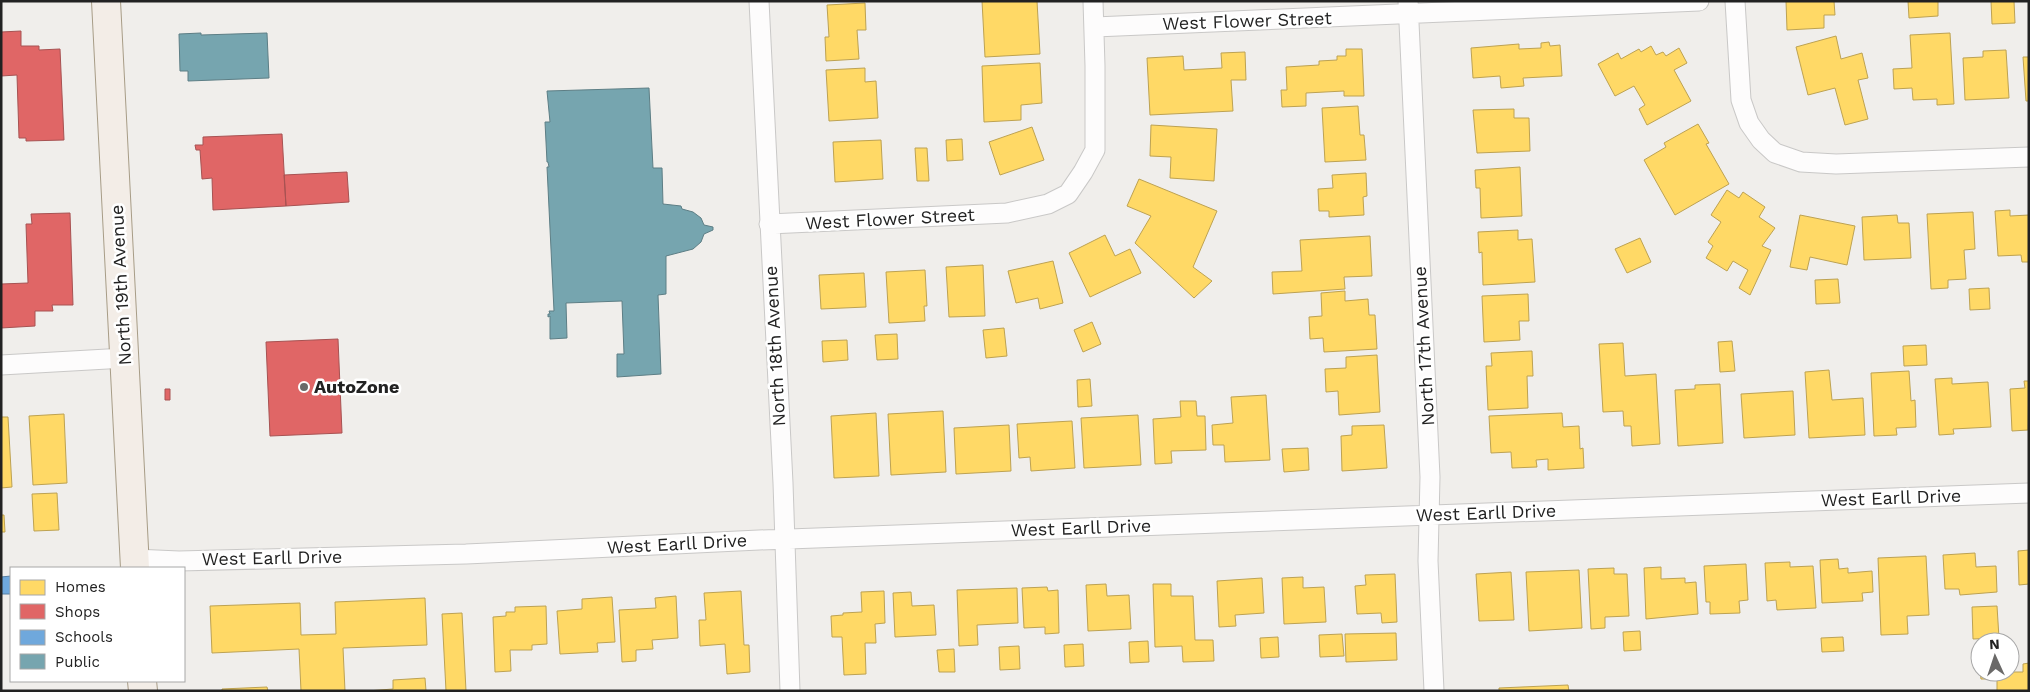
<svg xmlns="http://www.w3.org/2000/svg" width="2030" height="692" font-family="'Work Sans',sans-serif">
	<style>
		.homes { fill: #ffd966; stroke: #bda252 }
		.shops { fill: #e06666; stroke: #a75252 }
		.schools { fill: #6fa8dc; stroke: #5880a4 }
		.public { fill: #76a5af; stroke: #5d7e85 }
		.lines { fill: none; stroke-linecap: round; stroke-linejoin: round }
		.minor-casing { stroke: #c9c8c7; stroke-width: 21 }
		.primary-casing { stroke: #a79c86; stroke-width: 30 }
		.minor { stroke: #fdfcfc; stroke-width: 19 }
		.primary { stroke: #f3ede7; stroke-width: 28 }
		.poi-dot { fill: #6a6968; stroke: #fff; stroke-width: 2 }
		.labels { text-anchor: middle; stroke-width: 5; stroke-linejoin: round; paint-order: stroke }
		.street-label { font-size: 18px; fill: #222; stroke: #fff }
		.poi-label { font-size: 18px; font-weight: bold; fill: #222; stroke: #fff; text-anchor: start }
	</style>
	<rect width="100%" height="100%" fill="#f0eeeb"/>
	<path class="homes" d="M982 1H1037L1040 54 985 57Z
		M1786 1H1834L1835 15H1824V28L1787 30Z
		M1908 1H1938V16L1909 18Z
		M1991 1H2014L2015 23 1992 24Z
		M865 3 866 30H857L859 59 826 61 825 37H829L827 5Z
		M1950 33 1954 104 1937 105V99L1913 100 1912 88 1894 89 1893 69 1912 68 1910 35Z
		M1836 36 1841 59 1862 53 1868 78 1858 80 1868 119 1845 125 1835 88 1808 95 1796 47Z
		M1549 42 1550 46 1560 45 1562 76 1523 78 1524 86 1501 88 1500 76 1473 78 1471 48 1519 44V49L1541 48V43Z
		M1651 46 1656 55 1663 52 1666 56 1679 48 1687 63 1674 70 1691 101 1647 125 1639 109 1645 105 1634 86 1615 96 1598 64 1618 53 1621 59 1639 49 1641 52Z
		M1346 49H1362L1364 96H1344V91L1306 93V106L1282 107 1281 90H1287L1286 67 1319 65V61L1337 60V56H1346Z
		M2006 50 2009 98 1965 100 1963 58 1983 57V51Z
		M1245 52 1246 80H1231L1233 111 1150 115 1147 58 1183 56 1184 70 1222 68 1221 53Z
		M2023 57H2029V101H2026Z
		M1040 63 1042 103 1021 105V120L984 122 982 66Z
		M865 68V82L876 81 878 118 829 121 826 70Z
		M1358 106 1360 135H1364L1366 160 1325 162 1322 108Z
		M1514 109V118H1529L1530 151 1477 153 1473 110Z
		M1698 124 1709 143 1706 144 1729 184 1675 215 1644 160 1666 147 1664 143Z
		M1151 125 1217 129 1214 181 1170 178 1171 157 1150 156Z
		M1032 127 1044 160 1000 175 989 142Z
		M962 139 963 160 947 161 946 140Z
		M881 140 883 179 835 182 833 142Z
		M915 148H927L929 181H917Z
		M1520 167 1522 216 1481 218 1480 188H1476L1475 170Z
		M1366 173 1367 196 1363 197 1364 215 1329 217V211H1319L1318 189 1333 188 1332 175Z
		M1139 179 1217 211 1193 267 1212 281 1194 298 1135 243 1151 216 1127 206Z
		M1727 190 1739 198 1743 192 1765 207 1759 217 1775 228 1762 246 1771 250 1750 295 1739 288 1748 270 1733 261 1727 271 1706 258 1713 246 1708 242 1721 222 1711 215Z
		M2010 210V216L2029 215V262H2022L2021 255 1998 256 1995 211Z
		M1973 212 1975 249 1964 250 1966 279 1948 280V288L1931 289 1927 214Z
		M1800 215 1855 226 1847 265 1810 257 1807 270 1790 267Z
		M1897 215 1898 223H1909L1911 258 1864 260 1862 217Z
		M1518 230V240L1532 239 1535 282 1483 285 1482 252 1479 253 1478 232Z
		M1105 235 1115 256 1130 249 1141 273 1090 297 1069 253Z
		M1370 236 1372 276 1344 277 1345 289 1273 294 1272 272 1302 271 1300 240Z
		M1640 238 1651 262 1627 273 1615 249Z
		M1053 261 1063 303 1040 309 1038 298 1016 303 1008 271Z
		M983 265 985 316 949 317 946 267Z
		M925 270 927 306H924L925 321 889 323 886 272Z
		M864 273 866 307 821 309 819 275Z
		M1838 279 1840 303 1816 304 1815 280Z
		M1989 288 1990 309 1970 310 1969 289Z
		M1345 291V301L1368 299 1369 315H1375L1377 349 1324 352 1323 338 1310 339 1309 317 1322 316 1321 293Z
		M1528 294 1529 321H1519L1520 340 1484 342 1482 296Z
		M1092 322 1101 344 1083 352 1074 330Z
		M1004 328 1007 356 986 358 983 330Z
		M897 334 898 359 877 360 875 335Z
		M847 340 848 360 823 362 822 341Z
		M1732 341 1735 371 1720 372 1718 342Z
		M1623 343 1625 376 1656 374 1660 444 1632 446 1631 426H1624L1623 411 1603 412 1599 344Z
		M1926 345 1927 365 1904 366 1903 346Z
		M1532 351 1533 376H1527L1528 408 1488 410 1486 366H1492L1491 353Z
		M1377 355 1380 412 1339 415 1338 391 1326 392 1325 369 1346 368V357Z
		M1829 370 1832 400 1863 398 1865 435 1809 438 1805 372Z
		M1909 371 1911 401 1915 400 1916 427 1896 428 1897 435 1874 436 1871 373Z
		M1952 378V384L1988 382 1991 427 1953 429 1954 434 1939 435 1935 379Z
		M1090 379 1092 406 1078 407 1077 380Z
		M2024 381H2029L2028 430 2012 431 2010 389 2025 388Z
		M1720 384 1723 443 1678 446 1675 390 1695 389V385Z
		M1793 391 1795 435 1744 438 1741 394Z
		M1266 395 1270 460 1225 462 1224 445H1213L1212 425 1233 423 1231 397Z
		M1180 401H1196L1197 416H1205L1206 450 1171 451 1172 463 1155 464 1153 419 1181 417Z
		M943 411 946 472 891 475 888 414Z
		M876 413 879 476 834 478 831 416Z
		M1562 413 1563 427 1579 426 1580 449 1583 448 1584 468 1548 470V459L1536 460 1537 467 1512 468 1511 452 1491 453 1489 416Z
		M64 414 67 483 33 485 29 416Z
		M1138 415 1141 465 1084 468 1081 418Z
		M1 417H8L12 487 1 488Z
		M1072 421 1075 468 1031 471 1030 457 1019 458 1017 424Z
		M1009 425 1011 471 956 474 954 428Z
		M1384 425 1387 468 1342 471 1341 436 1352 435V426Z
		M1308 448 1309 470 1284 472 1282 449Z
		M57 493 59 530 34 531 32 494Z
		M1 515H4L5 532H1Z
		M2029 550V584L2019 585 2018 551Z
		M1975 553 1976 567 1996 566 1997 592 1960 595 1959 589H1945L1943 555Z
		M1926 556 1929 615 1907 616 1908 634 1881 635 1878 558Z
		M1838 559 1839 569 1848 568V573L1872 571 1873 592 1862 593 1863 601 1822 603 1820 560Z
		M1790 562V567L1813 566 1816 608 1777 610 1776 600 1767 601 1765 563Z
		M1746 564 1748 600 1739 601 1740 613 1710 614V602H1706L1704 566Z
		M1661 567V579L1685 578V583L1696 582 1698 614 1646 619 1644 568Z
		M1614 568V574H1627L1629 616 1605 617V628L1591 629 1588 569Z
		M1579 570 1582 628 1529 631 1526 572Z
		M1511 572 1514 620 1479 621 1476 574Z
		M1395 574 1397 622 1382 623 1381 613 1357 614 1355 586 1366 585 1365 575Z
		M1303 577V588L1324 587 1326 622 1284 624 1282 578Z
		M1262 578 1264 613 1235 615 1236 626 1219 627 1217 581Z
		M1106 584 1107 596 1129 595 1131 629 1088 631 1086 585Z
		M1153 584H1171V596H1193L1195 640H1213L1214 661 1183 662 1182 646 1155 647Z
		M1047 587 1048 591 1058 590 1059 633 1045 634V627L1024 628 1022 588Z
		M1017 588 1018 623 977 625 978 645 959 646 957 590Z
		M741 591 744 645H749L750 672 727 674 725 644 700 646 699 620H706L704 593Z
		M884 591 885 623 875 624 876 643H865L866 674 844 675 842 637H832L831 616 843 615V613L862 612 861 592Z
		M911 592 912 606 934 605 936 635 895 637 893 593Z
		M676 596 678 638 652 640 653 649 636 650V661L622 662 619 610 656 608 655 598Z
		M612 597 615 642 597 643 598 652 560 654 557 611 582 609V599Z
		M425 598 427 645 343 648 345 691H301L299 649 212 653 210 606 300 603 301 635 336 634 335 602Z
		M546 606 547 644 532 645V650H510L511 671 495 672 493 617 506 616V612H515V607Z
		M1997 606 1999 638 1973 639 1972 607Z
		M462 613 466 691H446L442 614Z
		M1640 631 1641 650 1624 651 1623 632Z
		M1396 633 1397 660 1346 662 1345 634Z
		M1342 634 1344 656 1320 657 1319 635Z
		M1278 637 1279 657 1261 658 1260 638Z
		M1843 637 1844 651 1822 652 1821 638Z
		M1148 641 1149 662 1130 663 1129 642Z
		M1083 644 1084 666 1065 667 1064 645Z
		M1019 646 1020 669 1000 670 999 647Z
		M954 649 955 672H939L937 650Z
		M2029 663V691H1997V679H1981L1980 672H2023V664Z
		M425 678 426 691H367L393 689V680Z
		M1568 685 1569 691H1499V688Z
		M267 687 268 691H222V689Z"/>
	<path class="shops" d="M21 31V46H39V50L60 49 64 140 26 141V138H19L17 75 1 76V32Z
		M282 134 286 206 213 210 212 178 202 179 200 150H196L195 145H203V137Z
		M347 172 349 202 286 206 284 175Z
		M70 213 73 305H52L53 311H35V326L1 328V284L28 283 26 224H32L31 214Z
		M338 339 342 433 270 436 266 342Z
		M165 389H170V400H165Z"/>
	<path class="schools" d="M11 576V594H1V577Z"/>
	<path class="public" d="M201 33V35L267 33 269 78 188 81V71H180L179 34Z
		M649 88 653 168H662L663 204 681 206 682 209 693 212 701 218 704 225 713 227V230L704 234 701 242 693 249 666 256V294L658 295 661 374 617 377V354H624L622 301 566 303 567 338 550 339V316L548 317V314H550L549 311H554L547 167H549L548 162H547L545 122H550L547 91Z"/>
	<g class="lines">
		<g class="minor-casing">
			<path id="minor" d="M759 1 783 483 790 691
				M1408 1 1430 477 1428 561 1434 691
				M1735 1 1741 100 1749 123 1761 140 1775 153 1801 162 1836 164 2029 157
				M1095 27 1699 1
				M769 224 1007 213 1048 204 1068 194 1083 172 1095 150V66L1093 1
				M1 365 125 358
				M134 559 179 561 466 554 759 540 2029 493"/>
		</g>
		<g class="primary-casing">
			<path id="primary" d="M106 1 135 568
				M142 681 143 691"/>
		</g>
		<use href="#minor" class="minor"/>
		<use href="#primary" class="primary"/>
	</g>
	<circle class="poi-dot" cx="304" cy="387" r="5"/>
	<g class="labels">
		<g class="street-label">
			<text transform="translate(1247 21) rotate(-2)" y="6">West Flower Street</text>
			<text transform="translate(890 219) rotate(-3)" y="6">West Flower Street</text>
			<text transform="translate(121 285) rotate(-93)" y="6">North 19th Avenue</text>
			<text transform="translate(775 346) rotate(-93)" y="6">North 18th Avenue</text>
			<text transform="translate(1424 346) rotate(-93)" y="6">North 17th Avenue</text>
			<text transform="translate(1891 498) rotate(-2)" y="6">West Earll Drive</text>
			<text transform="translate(1486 513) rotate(-2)" y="6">West Earll Drive</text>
			<text transform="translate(1081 528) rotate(-2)" y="6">West Earll Drive</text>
			<text transform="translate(677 544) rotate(-3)" y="6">West Earll Drive</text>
			<text transform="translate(272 558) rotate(-1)" y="6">West Earll Drive</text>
		</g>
		<g class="poi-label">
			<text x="314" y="393">AutoZone</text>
		</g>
	</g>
	<rect width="2030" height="692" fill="none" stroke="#222222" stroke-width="5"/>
	<rect x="10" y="567" width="175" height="115" fill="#ffffff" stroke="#a7a7a7"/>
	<rect x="20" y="580" width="25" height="15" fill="#ffd966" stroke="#a7a7a7"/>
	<text x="55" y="592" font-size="15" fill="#222222">Homes</text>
	<rect x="20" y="604" width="25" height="15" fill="#e06666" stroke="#a7a7a7"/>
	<text x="55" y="617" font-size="15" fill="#222222">Shops</text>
	<rect x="20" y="630" width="25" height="15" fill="#6fa8dc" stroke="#a7a7a7"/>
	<text x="55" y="642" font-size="15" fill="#222222">Schools</text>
	<rect x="20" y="654" width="25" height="15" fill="#76a5af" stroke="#a7a7a7"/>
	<text x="55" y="667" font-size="15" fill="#222222">Public</text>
	<g transform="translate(1995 657) rotate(357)"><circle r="24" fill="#ffffff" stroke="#a7a7a7"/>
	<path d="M0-4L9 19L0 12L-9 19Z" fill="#6a6968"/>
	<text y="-8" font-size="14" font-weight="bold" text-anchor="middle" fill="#222222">N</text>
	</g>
</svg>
